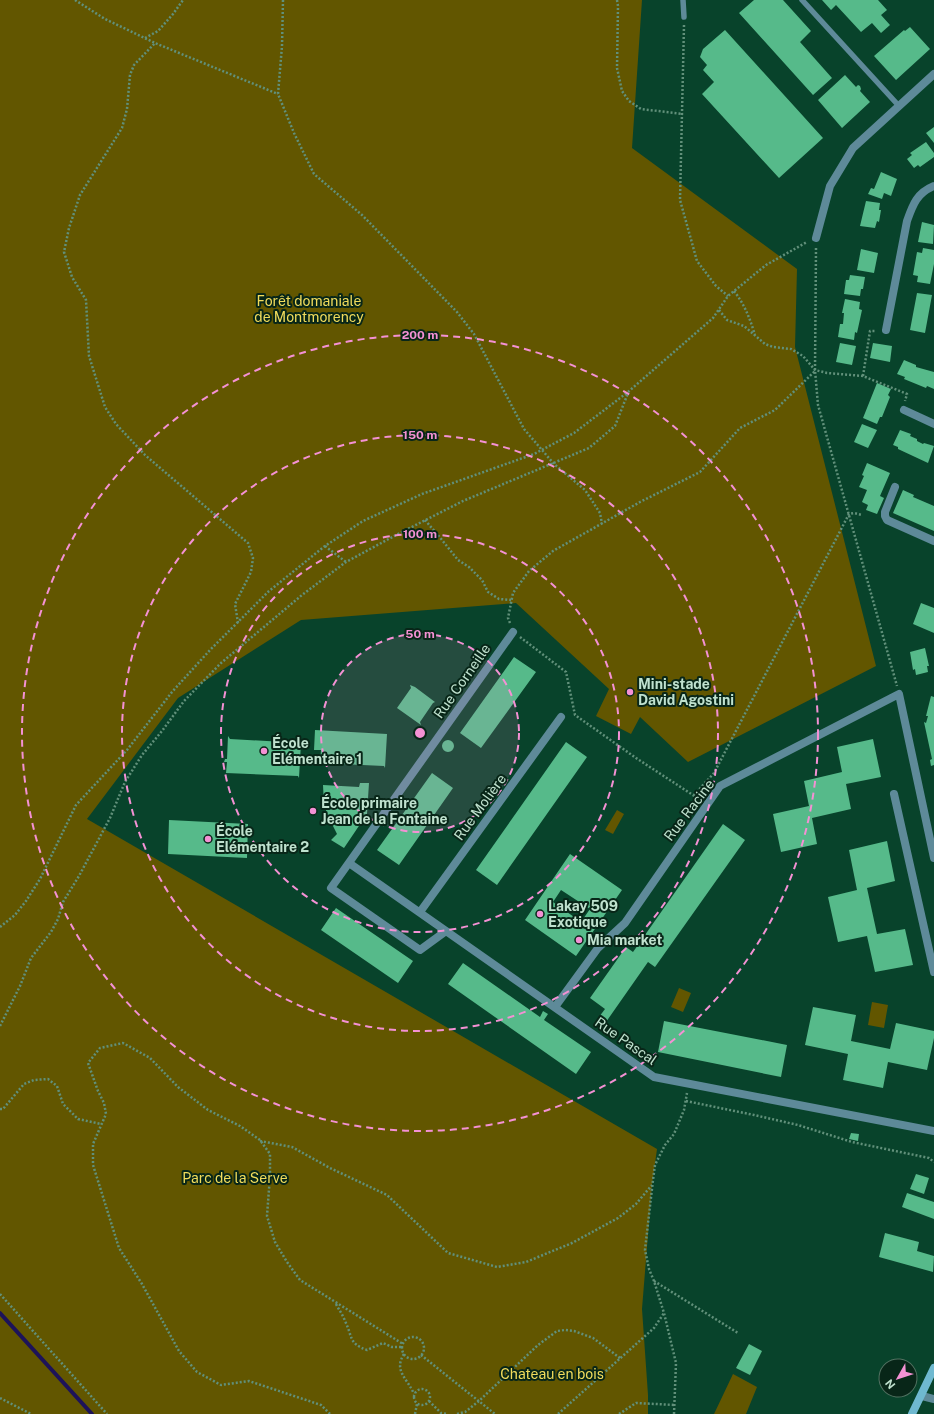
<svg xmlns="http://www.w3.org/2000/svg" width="934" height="1414" font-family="'Public Sans',sans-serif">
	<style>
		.green { fill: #625600 }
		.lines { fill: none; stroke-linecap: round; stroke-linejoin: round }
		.stream { stroke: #1d1359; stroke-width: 4 }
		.building { fill: #56ba8a; fill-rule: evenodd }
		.path { stroke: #61907a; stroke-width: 2.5; stroke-dasharray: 2 2; stroke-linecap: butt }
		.service { stroke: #5e8a99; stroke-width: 5.5 }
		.minor { stroke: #5e8a99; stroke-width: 8 }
		.secondary { stroke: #6fb9d0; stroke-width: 8 }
		.ring { fill: none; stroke: #f491d4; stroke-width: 2; stroke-dasharray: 7 5 }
		.poi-dot { fill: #f491d4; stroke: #082618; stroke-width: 1.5 }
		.labels { text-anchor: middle; stroke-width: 4; stroke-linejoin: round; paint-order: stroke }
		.park-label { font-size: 14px; fill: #f1dc5c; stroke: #082618 }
		.street-label { font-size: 14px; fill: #c0e2cf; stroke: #082618 }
		.poi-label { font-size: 14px; font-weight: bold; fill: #c0e2cf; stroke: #082618; text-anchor: start }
		.centre { fill: #f491d4; stroke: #082618; stroke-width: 2 }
		.ring-label { font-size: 12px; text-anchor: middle; font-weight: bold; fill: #f491d4; stroke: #082618; stroke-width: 4; stroke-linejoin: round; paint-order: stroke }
	</style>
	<rect width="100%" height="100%" fill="#08432b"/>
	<path class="green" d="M0 0H642L632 148 797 269 795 347 876 666 688 762 640 717 631 734 596 716 609 689 516 603 301 620 178 698 87 819 657 1149 652 1185 642 1309 648 1395V1414H0Z
		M617 810 624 814 613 834 605 830Z
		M679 988 691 993 683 1012 671 1007Z
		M872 1002 888 1005 884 1028 868 1025Z
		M733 1374 757 1387 746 1414H714Z"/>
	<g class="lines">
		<path class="stream" d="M0 1313 92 1414"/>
	</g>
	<path class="building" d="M754 0H783L811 31 800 42 832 78 813 95 739 13Z
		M822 0H878L887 10 881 15 890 25 881 33 872 23 861 32 836 5 831 10Z
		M910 27 930 49 896 80 874 56 904 30 905 31Z
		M725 30 823 138 779 178 702 94 714 82 703 70 707 65 700 57 703 49Z
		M845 75 856 87 858 85 860 86 861 89 860 91 870 102 842 128 818 100Z
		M934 127V143L926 133Z
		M926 142 934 153V157L920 167 918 165 914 168 907 159 912 155 910 153Z
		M881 172 897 179 891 196 884 193 882 199 868 194 871 188 874 189Z
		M866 201 880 203 879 210H881L879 222 877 221 875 228 860 226Z
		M922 222 934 225 933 244 918 242Z
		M923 248 934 250V264L930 284 917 282 918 276 913 275 917 252 922 253Z
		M861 249 878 253 874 273 857 270Z
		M850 275 865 277 863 289H861L860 296 844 294 846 280H849Z
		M917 293 932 295 925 333 910 330Z
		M845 299 860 302 859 309 862 310 857 333 855 332 854 340 838 337 840 324H843L844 313H842Z
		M840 343 856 346 852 365 836 362Z
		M873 343 892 346 890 362 870 358Z
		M904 360 916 365V367L934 372V389L927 386 926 388 904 379 905 377 897 374Z
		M877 383 891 389 888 395 890 397 882 417H880L877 424 863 418Z
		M862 424 877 430 868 448 854 442Z
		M900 430 911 434 910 436 917 439V441L923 444 924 443 934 446 928 463 898 449V447L893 445Z
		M867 463 890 473 880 496 884 498 877 514 866 510 868 505 862 502 867 490 859 487 864 476 862 475Z
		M903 490 914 495 913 497 934 506V531L893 513Z
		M921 603 934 608V633L913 624Z
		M925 648 929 666H927L928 672 916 675 915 669 913 670 910 652Z
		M514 657 536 672 481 748 460 733Z
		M410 685 415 687 435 702 433 703 420 722 421 725 397 708 411 688Z
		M931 696 934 697V765L931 766 930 760 932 759 924 722 926 723 928 716H926Z
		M315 730 387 734 385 768 384 766 320 763 321 750H314Z
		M228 736 230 739 301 743 299 778 298 776 226 773 227 762H224L225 759H227Z
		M873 739 881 777 846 784 851 809 812 818 817 844 781 852 773 814 809 806 804 781 842 772 837 747Z
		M442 746a6 6 0 1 1 12 0a6 6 0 1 1-12 0Z
		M566 742 587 757 497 885 476 870Z
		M432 773 453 788 399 865 377 850Z
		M360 783H369L367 814 344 848 331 840 337 834 328 816 324 805 323 785 359 787Z
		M169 820 248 824 247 858 168 854Z
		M723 824 745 840 655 967 648 962 606 1022 599 1017 605 1009 590 998 626 947 633 952Z
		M887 841 895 881 867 888 877 934 905 929 913 965 875 972 867 936 838 942 828 897 857 890 849 850Z
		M570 854 622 890 576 956 525 920ZM561 890 590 909 581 922 553 902Z
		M336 908 413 961 398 983 321 930Z
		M463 963 540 1017 543 1011 548 1014 544 1020 591 1052 576 1074 448 984Z
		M813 1007 856 1015 851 1041 890 1049 896 1023 934 1031V1038L927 1070 888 1062 883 1088 843 1080 848 1054 805 1045Z
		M664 1021 787 1045 781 1077 658 1052Z
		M851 1133 859 1134 858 1141 849 1139Z
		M916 1174 929 1178 924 1194 910 1189Z
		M907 1193 934 1202V1219L902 1207Z
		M885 1233 919 1242 917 1251 934 1256 933 1272 879 1257Z
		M749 1344 762 1351 750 1375 736 1368Z"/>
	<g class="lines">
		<path class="path" d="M75 0 105 19 155 43
			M283 0 282 46 278 94 294 133 314 174 362 215 457 312 474 334 524 429 554 464 585 490 600 513 602 524
			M617 0 618 6 617 68 622 91 629 101 641 109 683 114
			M684 25 680 200 697 261 716 286 728 296
			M145 38 158 31 173 14 183 0
			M816 248 815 370 818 405 897 686
			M734 291C745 305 750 319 755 335
			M719 310 727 320 744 326 765 344 773 347 791 349 803 356 815 370 827 373 863 376 907 394 905 401
			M863 376 870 331H876
			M425 520 442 540 458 560 469 567 482 580 488 592 499 599 511 600
			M325 546 346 562
			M238 623 235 604 251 572 253 558 248 543 145 455 116 424 105 407 89 356 86 300 72 277 64 252 69 228 80 195 122 128 127 109 130 75 134 65 155 43 278 94
			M510 623 508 618 513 593 529 571 553 551 640 502 700 472 740 428 775 410 815 371
			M520 637 566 672 575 715 636 758 699 799
			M694 795 714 773 849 514 854 513 862 515
			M0 927 15 915 26 901 40 879 76 805 127 750 172 692 210 650 269 591 325 546 363 521 422 494 534 454 574 433 628 392 713 318 728 296 766 265 807 242
			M0 1026 20 986 31 958 51 932 58 919 63 902 79 876 110 818 125 782 142 755 162 731 184 701 221 663 302 595 346 562 398 534 463 501 589 448 615 426 628 393
			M686 1101 754 1115 798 1125 852 1142 929 1158 934 1162
			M0 1109H3L24 1084 34 1080 48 1079 57 1086 63 1104 78 1119 101 1124
			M260 1141 292 1147 330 1168 387 1195 448 1253 497 1267 526 1262 572 1243 618 1218 636 1204 652 1185
			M654 1281 649 1269 645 1250 653 1180 655 1165 665 1145 674 1134 684 1110 687 1093
			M0 1294 107 1414
			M336 1304C339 1310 343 1315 345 1321 353 1337 348 1343 367 1350L383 1343 392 1347H402
			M402 1348a11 11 0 1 1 22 0a11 11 0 1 1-22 0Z
			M404 1354C393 1371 408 1379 414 1394
			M421 1355 495 1414
			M414 1397a8 8 0 1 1 16 0a8 8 0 1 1-16 0Z
			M0 1398 31 1414
			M429 1401 441 1413 447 1414
			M330 1414 321 1405 249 1381 221 1385 197 1372 179 1351 142 1284 119 1248 93 1165V1144L106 1114 104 1103 98 1091 88 1063 100 1048 123 1043 150 1058 178 1087 208 1110 240 1126 260 1140 270 1154V1176L267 1216 275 1242 287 1262 300 1280 403 1344
			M415 1414 417 1404
			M457 1414 465 1412 479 1401 538 1345 557 1331 565 1330 574 1331 593 1338 620 1358
			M558 1414 654 1328 664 1313
			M619 1414 636 1403 675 1405
			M674 1414 676 1363 664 1313 654 1281 738 1333"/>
		<path class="service" d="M683 0 684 17
			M802 0 899 106"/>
		<path class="minor" d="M816 238 830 186 853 148 934 74
			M886 330 907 221C913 204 917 193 934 186
			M904 410 934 424
			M895 487 885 512V516L887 520 934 541
			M894 794 934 972
			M349 863 654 1077 934 1131
			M420 912 561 717
			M446 931 420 950 331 888 513 632
			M555 1007 598 948 625 923 720 786 899 694 934 858
			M922 1396 934 1399"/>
		<path class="secondary" d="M912 1414 934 1368"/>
	</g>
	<circle cx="420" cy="733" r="99" fill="#f491d4" fill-opacity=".12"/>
	<g class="ring">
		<circle cx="420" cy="733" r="99"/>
		<circle cx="420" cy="733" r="199"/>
		<circle cx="420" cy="733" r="298"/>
		<circle cx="420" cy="733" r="398"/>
	</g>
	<g class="poi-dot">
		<circle cx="630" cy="692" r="4"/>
		<circle cx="264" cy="751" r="4"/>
		<circle cx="313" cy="811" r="4"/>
		<circle cx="208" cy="839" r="4"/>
		<circle cx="540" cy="914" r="4"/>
		<circle cx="579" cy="940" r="4"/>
	</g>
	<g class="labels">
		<g class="park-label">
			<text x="309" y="306">Forêt domaniale<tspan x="309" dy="16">de Montmorency</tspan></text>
			<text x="235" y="1183">Parc de la Serve</text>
			<text x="552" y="1379">Chateau en bois</text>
		</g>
		<g class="street-label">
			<text transform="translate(462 681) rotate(-55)" y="5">Rue Corneille</text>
			<text transform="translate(480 807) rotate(-54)" y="5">Rue Molière</text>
			<text transform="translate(689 810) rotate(-53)" y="5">Rue Racine</text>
			<text transform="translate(626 1041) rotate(35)" y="5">Rue Pascal</text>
		</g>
		<g class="poi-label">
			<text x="638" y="689">Mini-stade<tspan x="638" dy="16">David Agostini</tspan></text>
			<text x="272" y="748">École<tspan x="272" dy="16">Elémentaire 1</tspan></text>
			<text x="321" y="808">École primaire<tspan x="321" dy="16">Jean de la Fontaine</tspan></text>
			<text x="216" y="836">École<tspan x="216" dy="16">Elémentaire 2</tspan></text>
			<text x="548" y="911">Lakay 509<tspan x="548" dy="16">Exotique</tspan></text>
			<text x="587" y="945">Mia market</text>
		</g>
	</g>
	<circle cx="420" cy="733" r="6" class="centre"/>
	<g class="ring-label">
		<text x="420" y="339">200 m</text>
		<text x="420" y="439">150 m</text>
		<text x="420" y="538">100 m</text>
		<text x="420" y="638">50 m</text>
	</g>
	<g transform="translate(898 1378) rotate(231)"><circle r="19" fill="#082618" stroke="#527161"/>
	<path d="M0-3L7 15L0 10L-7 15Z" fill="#f491d4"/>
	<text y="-6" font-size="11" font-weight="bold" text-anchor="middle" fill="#c0e2cf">N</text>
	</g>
</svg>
